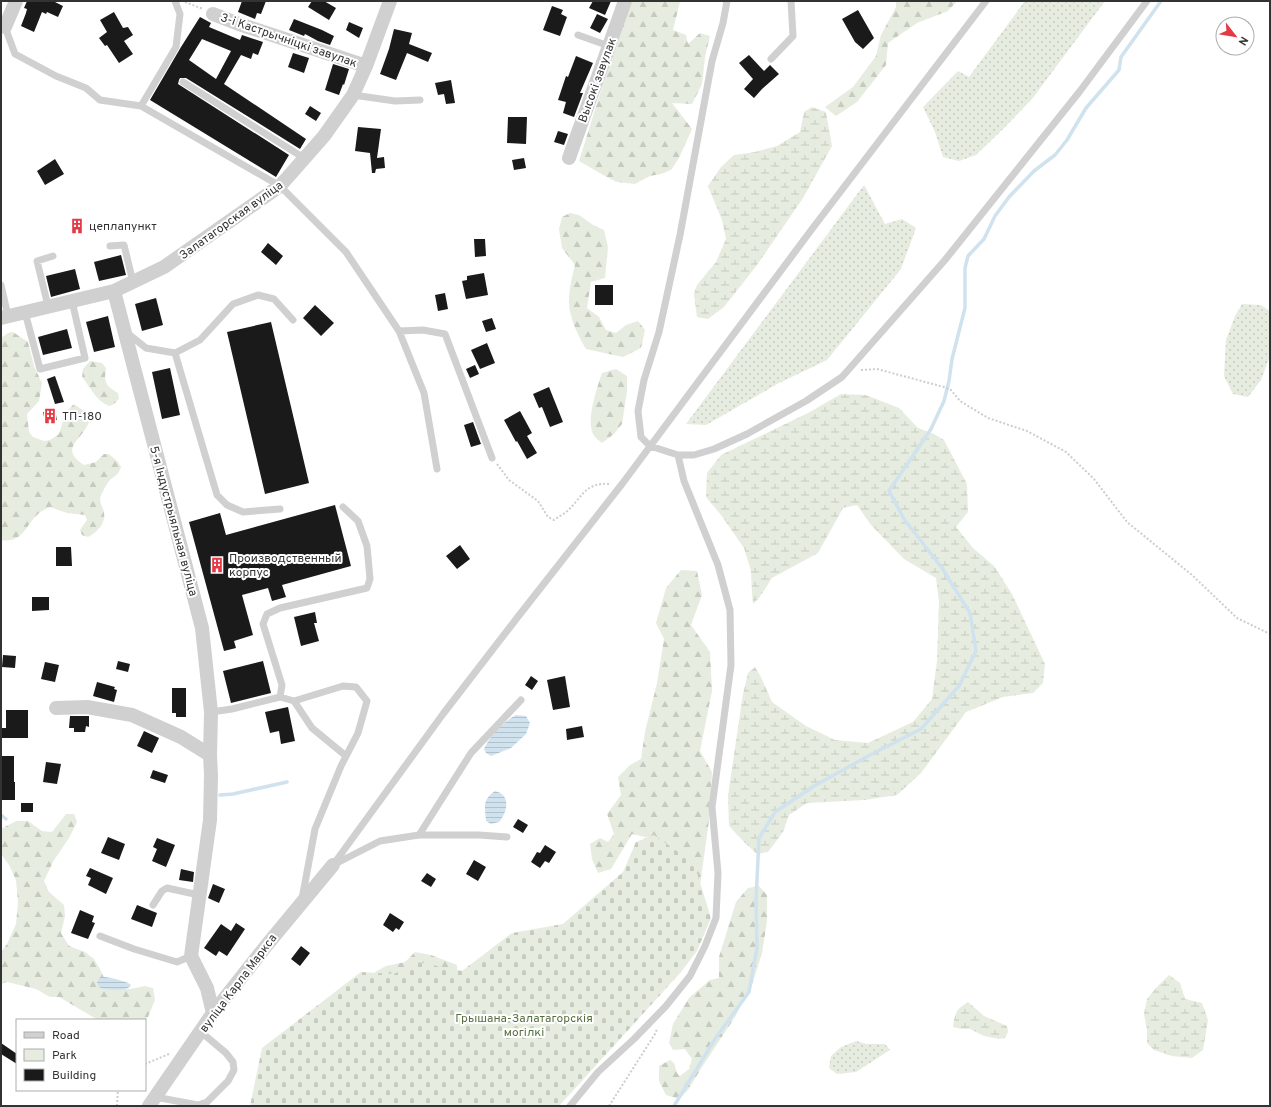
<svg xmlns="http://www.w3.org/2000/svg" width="1271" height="1107" font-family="Overpass,sans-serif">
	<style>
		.green { fill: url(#green-dots) }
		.forest { fill: url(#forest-firs) }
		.wetland { fill: url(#wetland-marsh) }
		.cemetery { fill: url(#cemetery-stones) }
		.water { fill: url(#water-rules) }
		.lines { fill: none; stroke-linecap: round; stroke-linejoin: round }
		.stream { stroke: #cfe2ee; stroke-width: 3.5 }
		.building { fill: #1a1a1a; fill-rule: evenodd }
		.path { stroke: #cdcdcd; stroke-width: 2; stroke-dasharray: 2 2; stroke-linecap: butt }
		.lane { stroke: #d0d0d0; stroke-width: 7 }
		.street { stroke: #d0d0d0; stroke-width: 14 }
		.labels { text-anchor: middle; stroke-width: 4; stroke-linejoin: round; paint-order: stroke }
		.street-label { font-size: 12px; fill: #333; stroke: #fff }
		.poi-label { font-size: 12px; fill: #333; stroke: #fff; text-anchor: start }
		.park-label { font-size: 12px; fill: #56703f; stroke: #fff }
	</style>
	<defs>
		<pattern id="green-dots" width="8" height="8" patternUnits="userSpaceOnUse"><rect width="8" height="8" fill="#e6ecdf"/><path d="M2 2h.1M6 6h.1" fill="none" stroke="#c6cbc0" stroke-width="1.8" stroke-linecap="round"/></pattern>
		<pattern id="forest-firs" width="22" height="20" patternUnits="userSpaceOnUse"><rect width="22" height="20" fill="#e6ecdf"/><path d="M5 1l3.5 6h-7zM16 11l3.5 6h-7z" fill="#c6cbc0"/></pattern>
		<pattern id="wetland-marsh" width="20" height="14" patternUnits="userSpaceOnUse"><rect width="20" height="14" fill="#e6ecdf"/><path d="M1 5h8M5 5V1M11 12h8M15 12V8" fill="none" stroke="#c6cbc0"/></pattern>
		<pattern id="cemetery-stones" width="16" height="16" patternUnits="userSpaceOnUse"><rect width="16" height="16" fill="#e6ecdf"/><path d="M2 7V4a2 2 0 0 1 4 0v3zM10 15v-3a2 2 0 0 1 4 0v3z" fill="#c6cbc0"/></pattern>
		<pattern id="water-rules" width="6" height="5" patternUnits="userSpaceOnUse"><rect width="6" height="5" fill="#cfe2ee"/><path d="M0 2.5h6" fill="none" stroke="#b2c2cd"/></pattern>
	</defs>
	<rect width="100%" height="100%" fill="#fff"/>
	<path class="green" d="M1025 1H1105L1032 99 1003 129 976 155 959 161 943 157 935 132 923 107 958 71 969 77Z
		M864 185 885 224 902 219 916 228 901 269 827 360 779 383 706 425 686 424Z
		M1242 304 1261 305 1270 311V356L1261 380 1248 397 1233 394 1224 376 1226 340 1235 316Z
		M856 1041 867 1044H885L890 1050 856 1072 837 1074 829 1068 831 1056 841 1047Z"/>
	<path class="forest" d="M629 1H677L680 2 673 30 686 35 688 44 700 33 710 36 705 57 702 84 692 104 672 103 692 129 679 158 671 170 661 174 650 176 635 184 617 182 605 176 579 161Z
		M896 1H957L948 11 917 23 888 43 886 65 857 102 836 116 825 107 853 87 876 56 881 35 896 7Z
		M570 213 579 215 593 225 604 230 608 247 605 278 591 282 587 308 599 317 606 330 616 333 626 325 638 321 645 330 641 348 623 357 586 349C578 336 569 317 569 302 569 289 572 277 575 265L562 248 559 229 562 217Z
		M13 332 28 342 34 366 42 383 39 401 27 414 29 432 33 437 44 441 50 440 59 434 66 412 74 404 84 411 89 422C82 441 58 448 84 465L96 462 104 454H109L118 462 121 467C118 476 115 475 109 481 106 485 103 491 101 495 98 502 103 506 104 513 106 523 97 533 88 537L82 535 80 530 87 520 85 515 67 513 50 507C46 509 41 511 38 514 26 525 22 544 1 540V338L8 333Z
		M90 361 102 363 106 368C104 383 105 385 118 393L119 399 115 403 110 406C98 403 90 387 82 377L83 369Z
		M616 369 627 376V391L622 424 614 434 602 443C599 441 595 438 593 434 586 419 597 388 602 373Z
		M681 570 697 571 702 595 691 625 710 652 712 691 700 751 712 772 710 813 699 893 269 1106 563 955 649 838 632 834 611 869 598 873 592 859 590 844 600 838 608 842 614 834 607 814 621 795 618 777 630 765 641 759 645 732 657 683 664 639 656 623 666 588Z
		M66 814H74L77 822 69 838 54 860 44 881 49 892 64 905 65 916 61 933 69 946 85 952 94 959 101 971 105 980 116 989H130L145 986 153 988 155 1000 148 1017 145 1020H98L59 997H50L36 989 7 982 1 984V952L7 944 16 924 18 902 16 880 9 865 1 854V829L16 821H28L42 831 52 832Z
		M759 886 767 895V921L762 953 753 982 735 1017 702 1067 688 1090 679 1099 666 1095 659 1081V1066L670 1060 674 1063 677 1073 680 1076 689 1069 692 1059 685 1049 673 1050 669 1043 673 1024 689 998 710 980 719 978V957L736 902 748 888Z
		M415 952 431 955 457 965V974L378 986 375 972 386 966 405 962Z"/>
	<path class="wetland" d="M812 107 826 112 832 146 803 198 757 265 724 307 708 319 697 317 694 294 697 285 716 262 726 239 722 220 708 186 721 167 734 155 755 152 777 146 800 132 804 112Z
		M841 394 866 395 899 408 918 428 934 434 944 440 967 484 968 512 956 527 973 548 994 566 1012 594 1045 664 1043 683 1033 693 1003 697 966 712 921 773 897 795 865 800 807 803 789 815 783 832 768 852 757 854 745 843 729 826 728 795 743 694 748 673 755 667 761 677 772 702 806 726 835 740 868 743 913 722 932 699 937 661 939 601 936 578 904 559 871 525 857 505 843 508 818 553 772 578 759 598 753 604 752 593 751 571 744 548 721 515 706 497 707 473 721 455 808 413Z
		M1169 975 1180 983 1185 999 1202 1003 1208 1020 1203 1050 1192 1058 1172 1056 1154 1050 1147 1043V1030L1144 1014 1147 999 1156 988Z
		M968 1002 984 1016 1007 1026 1008 1032 1005 1038 999 1039 984 1036 970 1029H962L953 1027C955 1013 956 1009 968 1002Z"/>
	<path class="cemetery" d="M654 835 694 863 711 918 697 951 681 972 559 1106H250L262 1048 361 972 394 974 418 962 462 971 512 933 563 924 623 872 636 842Z"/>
	<path class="water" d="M516 715 526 716 530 723 526 734 511 748 491 756 486 753 484 749C490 735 503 722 516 715Z
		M495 791C512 795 507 813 499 822L491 824 486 821C485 806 482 800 495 791Z
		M100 977C106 976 124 981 130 984L131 986C124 992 109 990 101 988L99 987 97 982Z"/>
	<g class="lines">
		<path class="stream" d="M220 795 233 794 287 782
			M1 815 6 819
			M674 1106 715 1039 749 992 757 948 756 901 759 838 775 812 814 786 870 755 921 729 959 686 976 651 970 613 942 568 904 519 889 491 931 429 944 401 949 381 952 359 965 308V268L968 256 984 239 995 216 1009 197 1034 171 1055 155 1067 140 1086 108 1119 70 1121 57 1161 1"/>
	</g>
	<path class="building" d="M27 1H53L63 6 58 17 47 12 46 14 42 12 34 32 21 26 26 13 27 9 24 8Z
		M242 1H266L261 14 257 13 255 19 238 12Z
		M312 1H324L336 8 329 20 308 7Z
		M593 1H611L605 15 589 8Z
		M552 6 563 10 561 14 567 17 560 36 543 30Z
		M858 10 874 38 863 49 855 42 842 19Z
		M114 12 123 28 128 27 133 35 124 41 133 54 119 63 107 45 105 46 99 38 107 32 100 20Z
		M597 14 608 19 600 33 590 28Z
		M200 17 211 23 209 27 240 40 242 35 263 42 258 55 253 53 251 59 241 55 224 84 306 139 300 149 186 78H180L179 80 178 84 289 155 276 177 150 100 181 47ZM202 39 231 51 216 79 189 60Z
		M294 19 322 30 334 36 330 45 318 41 305 34 304 36 289 30Z
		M349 22 363 28 359 38 346 30Z
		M394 29 412 33 409 44 432 53 428 62 407 53 396 80 380 74 389 49Z
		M293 53 309 58 304 73 288 67Z
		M749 55 764 71 770 65 779 74 762 89 754 98 744 89 753 79 739 63Z
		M576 56 593 63 580 93H583L574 117 563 113 566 102 558 100 566 76 568 77Z
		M333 64 349 69 344 85 343 84 339 95 325 90Z
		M451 80 455 103 446 104 444 94 438 95 435 83Z
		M310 106 321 113 316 121 305 114Z
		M508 117H527L526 144 507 143Z
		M358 127 381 129 377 158 384 157 385 168 376 169 375 173H372L370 153 355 151Z
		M558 131 568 134 564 145 554 142Z
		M524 158 526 168 514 170 512 160Z
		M55 159 64 174 45 185 37 171Z
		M474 239H485L486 256 475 257Z
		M268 243 283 256 276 265 261 252Z
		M121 255 126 275 99 281 94 262Z
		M75 269 80 289 51 297 46 276Z
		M484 273 488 295 466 299 462 281 467 280V276Z
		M595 285H613V305H595Z
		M445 293 448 309 438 311 435 295Z
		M156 298 163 325 142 331 135 304Z
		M315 305 334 323 321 336 303 318Z
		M108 316 115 347 94 352 86 322Z
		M492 318 496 329 486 332 482 321Z
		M271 322 309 483 265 494 227 332Z
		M67 329 72 348 43 355 38 337Z
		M487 343 495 363 480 369 471 350Z
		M475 365 479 374 470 378 466 369Z
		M170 368 180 415 162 419 152 372Z
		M55 376 64 402 55 404 47 379Z
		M549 387 563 422 550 427 542 407 539 408 533 394Z
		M55 410 57 420 45 422 43 412Z
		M520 411 532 433 527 436 537 453 527 459 517 441 516 442 504 420Z
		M473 422 481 444 471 447 464 425Z
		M335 505 351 566 282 585 286 597 272 601 268 588 242 595 253 635 234 641 236 648 224 651 189 522 220 513 226 535Z
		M460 545 470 559 457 569 446 556Z
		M56 547H71L72 566H56Z
		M32 597H49V610L32 611Z
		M315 612 317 623H314L319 641 301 646 294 617Z
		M3 655 16 656 15 668 2 667Z
		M118 661 130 664 128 672 116 669Z
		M263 661 271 693 231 703 223 671Z
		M45 662 59 665 55 682 41 679Z
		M531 676 538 681 532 690 525 685Z
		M565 676 570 707 553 710 547 680Z
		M97 682 115 687 114 689 117 690 114 702 93 696Z
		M172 688H186V717H176V713H172Z
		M288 707 295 741 281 744 279 731 270 733 265 712Z
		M6 710H28V738H1V728H6Z
		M70 716H89V727L86 726 85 732H74V728H69Z
		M582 726 584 737 567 740 566 729Z
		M144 731 159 738 152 753 137 746Z
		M1 756H14V782H15V800H1Z
		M46 762 61 764 57 784 43 782Z
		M153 770 168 775 165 783 150 778Z
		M21 803H33V812H21Z
		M518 819 528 825 523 833 513 827Z
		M108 837 125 844 119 860 101 853Z
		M157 838 175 845 166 867 152 861 157 849 153 847Z
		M545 845 556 852 549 863 545 861 540 868 531 862 537 852 540 853Z
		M474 860 486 867 478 881 466 874Z
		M90 868 113 878 106 894 88 885 91 878 86 876Z
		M181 869 194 872 193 882 179 880Z
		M427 873 436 879 431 887 421 881Z
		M213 884 225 889 219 903 208 898Z
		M137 905 157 913 152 927 131 919Z
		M80 910 94 916 92 922 95 923 88 939 71 933Z
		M390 913 404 922 399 930 396 928 393 932 383 925Z
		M236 923 245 929 227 956 219 951 216 956 204 948 221 924 231 931Z
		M301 946 310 953 300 966 291 959Z
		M1 1043 17 1054V1064L1 1054Z"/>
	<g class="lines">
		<path class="path" d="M185 2 203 9
			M861 370 877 369 944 387 951 390 960 401 988 418 1027 431 1066 452 1094 479 1127 522 1192 575 1237 618 1270 634
			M497 464 509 480 538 501 548 517 554 520C558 517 562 515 565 513 583 498 583 482 611 484
			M145 1064 169 1054
			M117 1106 118 1090
			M609 1106 655 1034 657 1029"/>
		<path class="lane" d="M727 1 723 23 712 61 680 235 659 332 644 380 638 411 641 437 650 446 678 455H694L714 449 747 434 806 401 842 377 945 260 1080 91 1147 1
			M5 27 15 54 56 76 86 88 100 100 141 106 280 186 346 252 399 331 424 393 437 469
			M578 35 609 46
			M771 59 793 36 791 1
			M183 82 304 158
			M353 95 395 101 420 100
			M141 106 176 47 180 14 175 1
			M110 246 124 245 133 282
			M1 285 8 316
			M48 306 37 261 53 256
			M25 312 40 369 85 358 72 301
			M399 331 423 330 445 334 492 458
			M126 332 146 348 175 353 200 340 233 304 258 295 274 299 293 320
			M175 353 217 495 227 505 243 512 280 509
			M280 697 294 701 312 728 346 756
			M294 701 343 686 356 687 367 701 358 733 341 766 315 829 302 899
			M211 712 232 709 280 697 282 685 263 624 267 614 280 608 367 588 370 579 367 546 358 521 343 507
			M419 835 471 753 521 700
			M335 864 380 841 419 835H479L507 837
			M333 865 443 714 517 618 622 484 812 229 986 1
			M153 905 162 891 167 888 199 895
			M100 936 134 949 177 962 191 956
			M155 1097 198 1105 207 1102 228 1081 234 1070 233 1062 226 1053 201 1032
			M570 1106 598 1072 634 1039 666 1006 690 976 705 946 716 918 718 873 712 807 731 665 730 610 718 565 684 481 678 455"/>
		<path class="street" d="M213 14 239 24 366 66
			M1 25 5 27 16 1
			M569 158 625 1
			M114 291 202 628 211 712 210 755 211 775 210 820 191 956 207 988 213 1013
			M1 318 114 291 164 267 280 186 324 136 353 95 366 66 390 1
			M56 708 87 707 132 715 181 737 210 755
			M149 1106 213 1013 266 946 333 865"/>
	</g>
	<defs>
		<g id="building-bare" transform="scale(1.2)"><path d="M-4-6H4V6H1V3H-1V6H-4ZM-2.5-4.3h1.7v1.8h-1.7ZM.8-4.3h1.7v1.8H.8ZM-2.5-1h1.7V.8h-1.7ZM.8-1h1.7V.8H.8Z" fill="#e63946" stroke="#fff" stroke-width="2.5" paint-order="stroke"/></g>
	</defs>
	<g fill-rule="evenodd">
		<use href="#building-bare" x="77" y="226"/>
		<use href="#building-bare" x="50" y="416"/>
		<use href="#building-bare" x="217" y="565"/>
	</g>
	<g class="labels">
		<g class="street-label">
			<text transform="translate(289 40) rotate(19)" y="4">3-і Кастрычніцкі завулак</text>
			<text transform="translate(597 80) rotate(-70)" y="4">Высокі завулак</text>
			<text transform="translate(231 220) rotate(-36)" y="4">Залатагорская вуліца</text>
			<text transform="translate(174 521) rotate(75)" y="4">5-я Індустрыяльная вуліца</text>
			<text transform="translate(238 983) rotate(-53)" y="4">вуліца Карла Маркса</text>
		</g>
		<g class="poi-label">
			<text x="89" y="230">цеплапункт</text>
			<text x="62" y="420">ТП-180</text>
			<text x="229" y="562">Производственный<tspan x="229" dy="14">корпус</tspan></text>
		</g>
		<g class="park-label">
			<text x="524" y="1022">Грышана-Залатагорскія<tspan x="524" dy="14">могілкі</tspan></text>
		</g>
	</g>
	<rect width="1271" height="1107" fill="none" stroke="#333333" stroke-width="4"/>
	<rect x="16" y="1019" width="130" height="72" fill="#ffffff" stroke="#adadad"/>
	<rect x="24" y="1032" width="20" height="6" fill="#d0d0d0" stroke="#adadad"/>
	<text x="52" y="1039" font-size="12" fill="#333333">Road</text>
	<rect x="24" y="1049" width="20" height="12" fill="#e6ecdf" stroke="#adadad"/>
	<text x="52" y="1059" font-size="12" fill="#333333">Park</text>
	<rect x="24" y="1069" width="20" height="12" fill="#1a1a1a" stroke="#adadad"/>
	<text x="52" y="1079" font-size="12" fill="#333333">Building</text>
	<g transform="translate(1235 36) rotate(121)"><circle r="19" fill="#ffffff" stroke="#adadad"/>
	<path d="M0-3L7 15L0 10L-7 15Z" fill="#e63946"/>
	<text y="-6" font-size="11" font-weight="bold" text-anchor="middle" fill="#333333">N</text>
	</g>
</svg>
